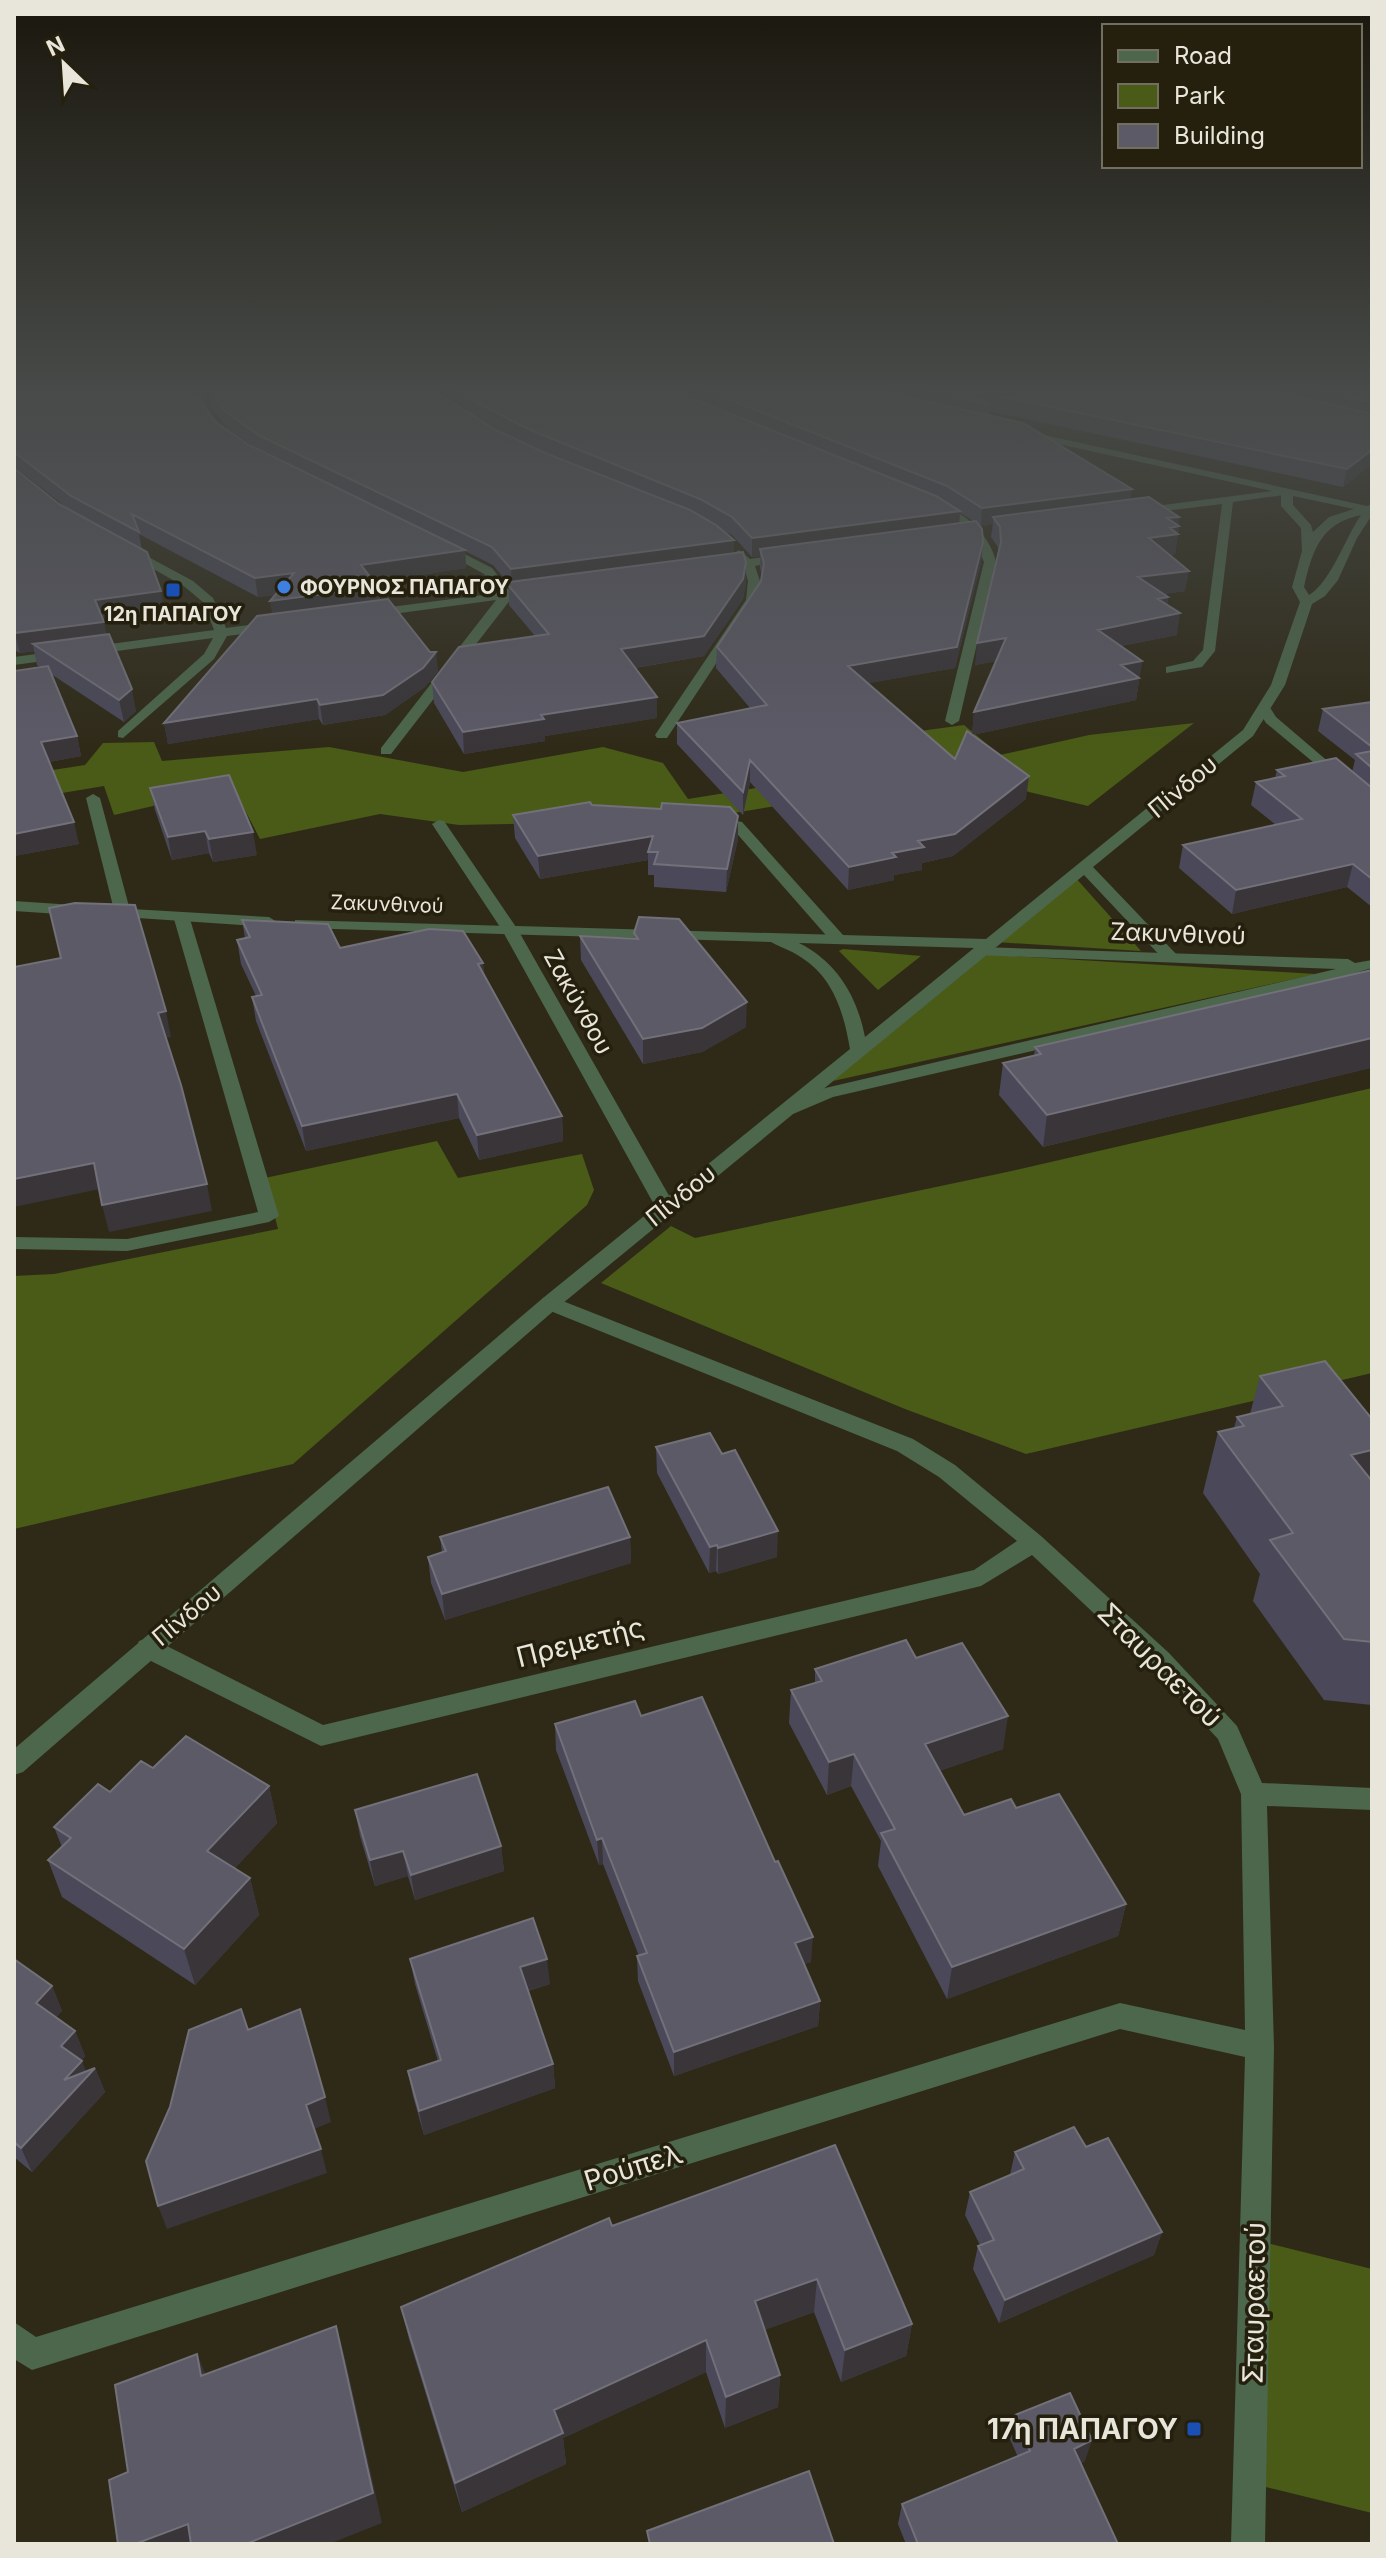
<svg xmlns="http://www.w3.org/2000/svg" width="1386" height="2558" font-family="Inter,sans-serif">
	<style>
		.green { fill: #495b16 }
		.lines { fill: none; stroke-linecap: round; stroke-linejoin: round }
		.minor { fill: #4c674b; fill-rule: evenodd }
		.tertiary { fill: #4c674b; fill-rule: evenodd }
		.wall { fill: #4b4959; fill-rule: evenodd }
		.shaded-wall { fill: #393539 }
		.building { fill: #5c5a67; stroke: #727079; stroke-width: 2 }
		.shop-dot { fill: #3f7fe0; stroke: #25200e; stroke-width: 3 }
		.transit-dot { fill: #1a4fb4; stroke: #25200e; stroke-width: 3 }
		.labels { text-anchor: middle; stroke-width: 7; stroke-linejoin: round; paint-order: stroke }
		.far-poi-label { font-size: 20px; font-weight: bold; fill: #e8e6da; stroke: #25200e; text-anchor: start }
		.far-street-label { font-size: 20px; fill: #e8e6da; stroke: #25200e }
		.street-label { font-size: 24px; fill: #e8e6da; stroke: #25200e }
		.near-street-label { font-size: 28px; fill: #e8e6da; stroke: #25200e }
		.near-poi-label { font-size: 28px; font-weight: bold; fill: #e8e6da; stroke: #25200e; text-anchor: end }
	</style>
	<rect width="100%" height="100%" fill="#2f2a18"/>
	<path class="green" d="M1194 723 1088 806 1029 792 978 773 691 820 459 825 380 814 260 839 238 797 179 800 114 815 104 786 14 801V776L85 765 103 743 154 742 162 761 329 747 463 772 603 747 663 763 688 799 805 780 913 732 964 725 1000 755 1089 735Z
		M1074 876 1141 951 995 942Z
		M843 949 921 956 878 990 839 951Z
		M980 954 1316 974 833 1081Z
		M1372 1088V1373L1026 1454 905 1409 601 1283 671 1226 695 1238 1007 1172Z
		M437 1141 458 1178 582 1154 594 1190 587 1205 293 1464 14 1529V1276L54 1274 278 1229 265 1178Z
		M1255 2240 1372 2269V2513L1249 2483Z"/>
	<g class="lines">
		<path class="minor" d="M193 391H203L207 407 221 426 220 428H212L197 407Z
			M1287 489 1291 490V494L1233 502 1215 651 1202 667 1166 673V667L1193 661 1203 650 1222 504 1140 514 1134 511 1140 508Z
			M932 506C960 504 991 536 996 562L959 721 952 725 945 721 984 562 974 538 932 510Z
			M437 544H445L492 568 510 591 533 588 539 592 511 599 391 754H381V748L496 600 371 617 365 613 367 610 499 593 484 574 437 548Z
			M126 545 193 581 213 598 226 628 272 622 278 626 272 630 227 636 214 659 123 738 118 737V731L204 654 213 638 14 665V657L214 630 204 603 185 587 122 551 120 549Z
			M739 550 750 559 787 554 793 558 755 566 760 581 758 600 667 738H657L655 735 746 600 748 581 744 567 720 571 714 567 739 561 733 554Z
			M1259 706H1269L1276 717 1372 799V811L1266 723 1257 709Z
			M93 794 100 798 131 914 129 917 123 919 115 914 86 798Z
			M439 820 444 821 518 930 676 1208 673 1212 666 1214 656 1208 502 930 432 824Z
			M737 821 742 822 843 935V941H831L732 828 730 825Z
			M182 914 190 919 279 1216 269 1222 127 1251 14 1249V1237L127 1239 258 1212 174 919Z
			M981 947 1348 959 1355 963 1372 960V968L1309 987 833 1097 793 1114H781L778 1110 781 1106 821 1089 1336 969 975 955V949Z
			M550 1296 913 1439 955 1465 1041 1536 1169 1653 1237 1726 1262 1783 1372 1788V1810L1267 1806 1274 2047 1265 2544H1231L1245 2057 1120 2029 32 2370 14 2359V2322L36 2337 1120 2003 1245 2030 1241 1794 1218 1739 1151 1667 1032 1555 981 1586 321 1746 139 1655 136 1648 139 1641 148 1638 157 1641 323 1725 974 1570 1017 1541 939 1477 897 1451 543 1308 540 1303 543 1298Z"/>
		<path class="tertiary" d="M1026 431 1367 506 1372 504V515L1357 538 1338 580 1325 596 1312 604 1285 685 1253 736 1093 867 1178 956V962H1166L1084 875 557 1308 23 1772 14 1775V1749L543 1298 850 1049C844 1015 835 981 805 960 795 952 782 948 771 942L301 928 295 926V920L986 939 1243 730 1271 685 1300 602 1292 587 1302 551 1301 528 1281 506V493L1022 436 1021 434ZM1293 496 1354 509 1329 517 1313 532 1311 525 1293 505ZM1361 515C1345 538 1331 582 1309 595L1304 587C1312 551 1321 523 1361 515ZM799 943 974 948 865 1037C857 996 837 962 799 943Z
			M14 901 74 905 82 910 74 915 14 911Z
			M114 908 269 917 277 922 269 927 108 916V910Z"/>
	</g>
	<path class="wall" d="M14 391 213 420 249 445 256 448 228 429 210 406 206 391H438L475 416 442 391H683L691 398 695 400 691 397V391H1372V464L1343 487 989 411 988 415 1131 500 1179 517 1178 525 1179 526 1175 554 1169 555 1185 591 1164 594 1168 597 1167 605 1177 635 1121 646 1142 661 1136 700 972 735 974 712 996 661 975 665 998 553V547L991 537 993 524 981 526 979 525 983 542 981 562 955 668 868 683 955 759 1026 799 953 856 922 863V870L894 875V880L848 890 750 782 743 815 677 744V723L750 708 716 668 717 647 761 581 762 576 760 568V556L752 557 732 535 723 531 734 540V553L746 582 743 599 704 656 635 668 657 718 545 736V741L464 754 434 703 432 682 535 636 509 605V584L493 565 465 551 466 568 375 582 380 600 438 671 425 687 385 715 323 725 319 719 168 744 164 723 272 614 275 595 258 597 139 534 142 550 164 610 102 618 106 634 136 711 124 722 51 674 77 736 81 756 49 762 79 844 14 856 40 667 37 665 34 651 20 653 14 650V468L59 504 71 511 16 468H14ZM480 420 514 438 494 429ZM960 513 970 519 973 521 959 523Z
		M1372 702V907L1347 887 1232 914 1179 868 1183 845 1276 825 1251 805 1256 782 1275 778 1277 770 1352 772 1355 760 1318 731 1323 709Z
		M150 788 257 855 213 862 209 853 172 860 155 810Z
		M592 805 738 816V839L726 892 654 887V875H648V860L540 879 515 838 513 815Z
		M242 920 340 948 483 963 484 976 562 1116 563 1141 479 1160 459 1118 306 1151 256 1021 252 997 256 996 241 964 237 940 245 938Z
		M634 933 746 1027 702 1052 643 1064 581 960 580 936 635 939Z
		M1372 970V1069L1370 1068 1043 1147 999 1095 1003 1063 1034 1056 1035 1047Z
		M1260 1376 1372 1419V1705L1324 1700 1253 1601 1260 1574 1203 1493 1218 1432 1234 1428 1237 1417 1250 1414Z
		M656 1447 722 1454 777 1557 718 1574 716 1571 709 1573 657 1473Z
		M440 1537H630L631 1563 445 1620 431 1583 428 1557 442 1552Z
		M916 1658 1003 1749 939 1771 964 1815 1016 1808 1126 1904 1118 1936 947 1999 878 1866 881 1841 851 1786 827 1795 789 1723 791 1690 815 1683V1669Z
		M641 1716 811 1962 804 1964 820 2001 818 2026 674 2076 638 1981 637 1956H639L603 1864 599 1865 556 1750 555 1724Z
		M153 1768 269 1786 277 1823 235 1868 250 1878 259 1915 195 1985 62 1897 48 1860 62 1847 54 1827 110 1792Z
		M355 1810 501 1846 504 1871 415 1900 408 1876 375 1886 360 1836Z
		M14 1959 52 1986 62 2011 56 2017 75 2031 85 2056 81 2061 86 2072 95 2068 105 2092 32 2172 14 2157Z
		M410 1959 550 1984 528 1991 553 2064 555 2088 424 2135 413 2096 408 2071 438 2061 415 1984Z
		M835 2145 912 2324 906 2356 841 2382 814 2312 764 2330 780 2375 778 2407 725 2428 706 2372 563 2438 566 2464 462 2512 409 2339 401 2307 612 2226Z
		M1086 2147 1162 2232 1154 2255 999 2323 973 2269 978 2246 980 2245 965 2215 970 2192 1010 2175 1015 2152Z
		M1015 2415 1085 2461 1081 2463 1118 2544H906L898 2524 902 2504 1018 2457 1009 2437Z"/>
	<path class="shaded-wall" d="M1372 450V464L1343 487 1347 469Z
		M1132 489 1130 506 993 517V524L981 526 982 508Z
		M960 511 959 529 760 549V556L752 557V538Z
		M1179 517 1177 527 1179 526 1175 554 1146 559 1149 538 1167 518Z
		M734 540V559L512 588 511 569Z
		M983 542 981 562 955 668 847 687 848 666Z
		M465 550 466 568 363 584 361 565Z
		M746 562V582L743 599 704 656 621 670V649Z
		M1189 571 1185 591 1135 598 1138 577Z
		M294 573 296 592 258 597 255 578Z
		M378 587 380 606 273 620 270 601Z
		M161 591 164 610 99 619 95 600Z
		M1168 597 1165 616 1180 613 1177 635 1095 651 1098 630 1158 599Z
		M104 622 108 642 33 644 34 651 20 653 15 634Z
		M1006 638 1004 660 975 665 977 643Z
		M436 652 438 671 425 687 385 715 323 725 320 705Z
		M1142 661 1136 700 972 735 974 712 1121 665Z
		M132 689 136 711 124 722 119 700Z
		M657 697V718L545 736V741L464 754 463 732 541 715Z
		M317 699 319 719 168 744 164 723Z
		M77 736 81 756 45 763 41 742Z
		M750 760V782L743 815V792Z
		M1029 776 1026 799 953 856 922 863V870L894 875V880L848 890 849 867 918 841Z
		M738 816V839L726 892 727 869Z
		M74 822 79 844 14 856V834Z
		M205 831 209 853 172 860 168 837Z
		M253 832 257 855 213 862 209 839Z
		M653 836 648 852V860L540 879 538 856Z
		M1353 864 1347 887 1232 914 1236 890Z
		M483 963 485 987 478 964Z
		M747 1002 746 1027 702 1052 643 1064V1039Z
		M166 1011 171 1037 163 1038 158 1013Z
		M1372 1038V1061L1370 1068 1043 1147 1047 1115Z
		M457 1094 459 1118 306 1151 302 1126Z
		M562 1116 563 1141 479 1160 477 1135Z
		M94 1163 100 1189 14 1207V1179Z
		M207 1184 212 1211 109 1232 102 1205Z
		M1372 1450V1506L1351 1455Z
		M778 1531 777 1557 718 1574V1548Z
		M630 1537 631 1563 445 1620 442 1594Z
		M717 1545 716 1571 709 1573 710 1547Z
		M1008 1716 1003 1749 921 1777 925 1744Z
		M854 1754 851 1786 827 1795 829 1762Z
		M269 1786 277 1823 217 1887 207 1851Z
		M602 1838 603 1864 599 1865 597 1840Z
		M501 1846 504 1871 415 1900 411 1875Z
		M403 1851 408 1876 375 1886 370 1860Z
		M250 1878 259 1915 195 1985 184 1949Z
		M1126 1904 1118 1936 947 1999 952 1967Z
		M813 1937 811 1962 793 1968 795 1943Z
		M547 1959 550 1984 523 1992 520 1967Z
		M52 1986 62 2011 47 2027 36 2003Z
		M820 2001 818 2026 674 2076V2052Z
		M75 2031 85 2056 71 2071 61 2046Z
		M82 2061 88 2076 95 2068 105 2092 32 2172 21 2148 64 2080Z
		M553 2064 555 2088 424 2135 419 2111Z
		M325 2097 331 2122 312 2130 306 2105Z
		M321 2149 327 2173 167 2229 158 2206Z
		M1162 2232 1154 2255 999 2323 1005 2300Z
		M817 2279 814 2312 753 2334 755 2301Z
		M912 2324 906 2356 841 2382 845 2350Z
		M336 2326 345 2358 382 2523 329 2544H246Z
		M706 2340V2372L563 2438 566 2464 462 2512 455 2483 554 2410Z
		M197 2354 210 2385 201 2376Z
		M780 2375 778 2407 725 2428 726 2397Z
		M1092 2440 1085 2461 1067 2470 1074 2449Z
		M188 2524 197 2544H135Z"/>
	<path class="building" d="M14 391H192L213 420 249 445 465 550 361 565 378 587 270 601 294 573 255 578 132 514 139 532 71 496 14 452Z
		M209 391H438L444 397 494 429 550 455 690 510 716 525 734 540 511 569 492 547 260 436 226 412Z
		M462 391H683L691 398 936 496 960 511 752 538 732 517 700 499 528 429 476 402Z
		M708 391H880L1023 423 1132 489 982 508 947 486Z
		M930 391H966L989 404Z
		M974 391H1274L1372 414V450L1347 469Z
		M1323 391H1372V402Z
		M14 468 59 504 147 552 161 591 95 600 104 622 14 633Z
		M1149 497 1179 517 1167 518 1179 526 1170 528 1178 534 1149 538 1189 571 1138 577 1168 597 1158 599 1180 613 1098 630 1142 661 1121 665 1139 678 974 712 1006 638 977 643 1001 542 1000 527 993 517Z
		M976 521 982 529 983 542 957 647 848 666 955 759 967 731 1029 776 955 834 918 841 924 847 892 853 896 857 849 867 750 760 743 792 677 723 767 705 717 647 761 581 764 563 760 549Z
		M743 552 746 562 743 579 704 636 621 649 657 697 541 715 544 719 463 732 432 682 459 647 549 634 508 585 510 582Z
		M388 599 430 652H436L423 668 383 695 320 705 317 699 164 723 257 616Z
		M109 634 132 689 119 700 33 644Z
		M48 666 77 736 41 742 74 822 14 834V671Z
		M1372 702V747L1323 709Z
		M1372 751V768L1356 754Z
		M1336 758 1372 788V879L1353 864 1236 890 1183 845 1302 819 1256 782 1285 776 1277 770Z
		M229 775 253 832 209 839 205 831 168 837 150 788Z
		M590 802 592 805 661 809 662 803 730 807 738 816 727 869 654 864 658 852H648L653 836 538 856 513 815Z
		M75 903 135 905 166 1011 158 1013 181 1085 207 1184 102 1205 94 1163 14 1179V967L61 958 49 908Z
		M639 917 679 919 747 1002 702 1028 643 1039 580 936 638 939 634 933Z
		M242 920 328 924 340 948 429 929 463 931 483 963 478 964 562 1116 477 1135 457 1094 302 1126 252 997 262 995 237 940 250 937Z
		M1372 970V1038L1047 1115 1003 1063 1041 1054 1035 1047Z
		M1325 1361 1372 1419V1450L1351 1455 1372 1481V1642L1344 1639 1270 1540 1293 1533 1218 1432 1244 1426 1237 1417 1283 1406 1260 1376Z
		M710 1433 722 1454 735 1450 778 1531 718 1548 717 1545 710 1547 656 1447Z
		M608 1487 630 1537 442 1594 428 1557 446 1551 440 1537Z
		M906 1640 916 1658 962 1643 1008 1716 925 1744 964 1815 1011 1799 1016 1808 1059 1794 1126 1904 952 1967 881 1833 895 1829 854 1754 829 1762 791 1690 822 1681 815 1669Z
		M702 1697 775 1862 778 1861 813 1937 795 1943 820 2001 674 2052 637 1956 647 1953 602 1838 597 1840 555 1724 635 1701 641 1716Z
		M186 1736 269 1786 207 1851 250 1878 184 1949 48 1860 71 1838 54 1827 98 1784 110 1792 141 1761 153 1768Z
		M477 1774 501 1846 411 1875 403 1851 370 1860 355 1810Z
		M533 1918 547 1959 520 1967 553 2064 419 2111 408 2071 441 2060 410 1959Z
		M14 1959 52 1986 36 2003 75 2031 61 2046 82 2061 64 2080 95 2068 21 2148 14 2142Z
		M241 2009 248 2030 300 2009 325 2097 306 2105 321 2149 158 2206 146 2161 170 2107 189 2030Z
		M1074 2127 1086 2147 1108 2138 1162 2232 1005 2300 978 2246 994 2240 970 2192 1024 2169 1015 2152Z
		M835 2145 912 2324 845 2350 817 2279 755 2301 780 2375 726 2397 706 2340 554 2410 563 2433 455 2483 401 2307 609 2218 612 2226Z
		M336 2326 373 2493 246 2544H191L188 2524 135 2544H118L109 2480 128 2472 115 2385 197 2354 201 2376Z
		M1070 2393 1092 2440 1074 2449 1118 2544H918L902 2504 1030 2451 1015 2415Z
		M809 2471 834 2544H650L647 2531Z"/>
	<linearGradient id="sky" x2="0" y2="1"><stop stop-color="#1a170d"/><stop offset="0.52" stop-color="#474a48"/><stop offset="1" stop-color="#474a48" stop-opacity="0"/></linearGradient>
	<rect width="1386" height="749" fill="url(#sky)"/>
	<circle class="shop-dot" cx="284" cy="587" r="8"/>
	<g class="transit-dot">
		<rect x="165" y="582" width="16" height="16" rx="4"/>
		<rect x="1186" y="2421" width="16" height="16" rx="4"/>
	</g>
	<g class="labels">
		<g class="far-poi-label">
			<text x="300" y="594">ΦΟΥΡΝΟΣ ΠΑΠΑΓΟΥ</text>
			<text x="173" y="621" text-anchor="middle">12η ΠΑΠΑΓΟΥ</text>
		</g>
		<g class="far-street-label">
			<text transform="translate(387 904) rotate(2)" y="7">Ζακυνθινού</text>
		</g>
		<g class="street-label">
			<text transform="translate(1183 787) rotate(-40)" y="8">Πίνδου</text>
			<text transform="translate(1178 934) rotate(2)" y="8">Ζακυνθινού</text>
			<text transform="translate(578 1002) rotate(61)" y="8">Ζακύνθου</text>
			<text transform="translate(681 1196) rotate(-39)" y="8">Πίνδου</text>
			<text transform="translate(187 1615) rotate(-40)" y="8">Πίνδου</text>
		</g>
		<g class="near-street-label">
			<text transform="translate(580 1642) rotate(-14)" y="10">Πρεμετής</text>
			<text transform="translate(1160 1665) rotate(45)" y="10">Σταυραετού</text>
			<text transform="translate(633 2167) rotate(-17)" y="10">Ρούπελ</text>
			<text transform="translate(1254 2303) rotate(-89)" y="10">Σταυραετού</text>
		</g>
		<g class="near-poi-label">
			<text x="1178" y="2439">17η ΠΑΠΑΓΟΥ</text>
		</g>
	</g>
	<rect width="1386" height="2558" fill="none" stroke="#e8e6da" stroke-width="32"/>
	<rect x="1102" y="24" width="260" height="144" fill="#25200e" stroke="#736f60" stroke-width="2"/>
	<rect x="1118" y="50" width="40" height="12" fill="#4c674b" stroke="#736f60" stroke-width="2"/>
	<text x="1174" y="64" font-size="24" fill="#e8e6da">Road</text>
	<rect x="1118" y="84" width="40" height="24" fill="#495b16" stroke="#736f60" stroke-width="2"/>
	<text x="1174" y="104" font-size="24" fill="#e8e6da">Park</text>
	<rect x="1118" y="124" width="40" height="24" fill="#5c5a67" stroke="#736f60" stroke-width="2"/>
	<text x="1174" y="144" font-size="24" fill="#e8e6da">Building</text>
	<g transform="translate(64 64) rotate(335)" stroke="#25200e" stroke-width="6" paint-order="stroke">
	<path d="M0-6L14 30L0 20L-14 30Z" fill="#e8e6da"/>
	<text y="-12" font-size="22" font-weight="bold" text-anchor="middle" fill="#e8e6da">N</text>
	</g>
</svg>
